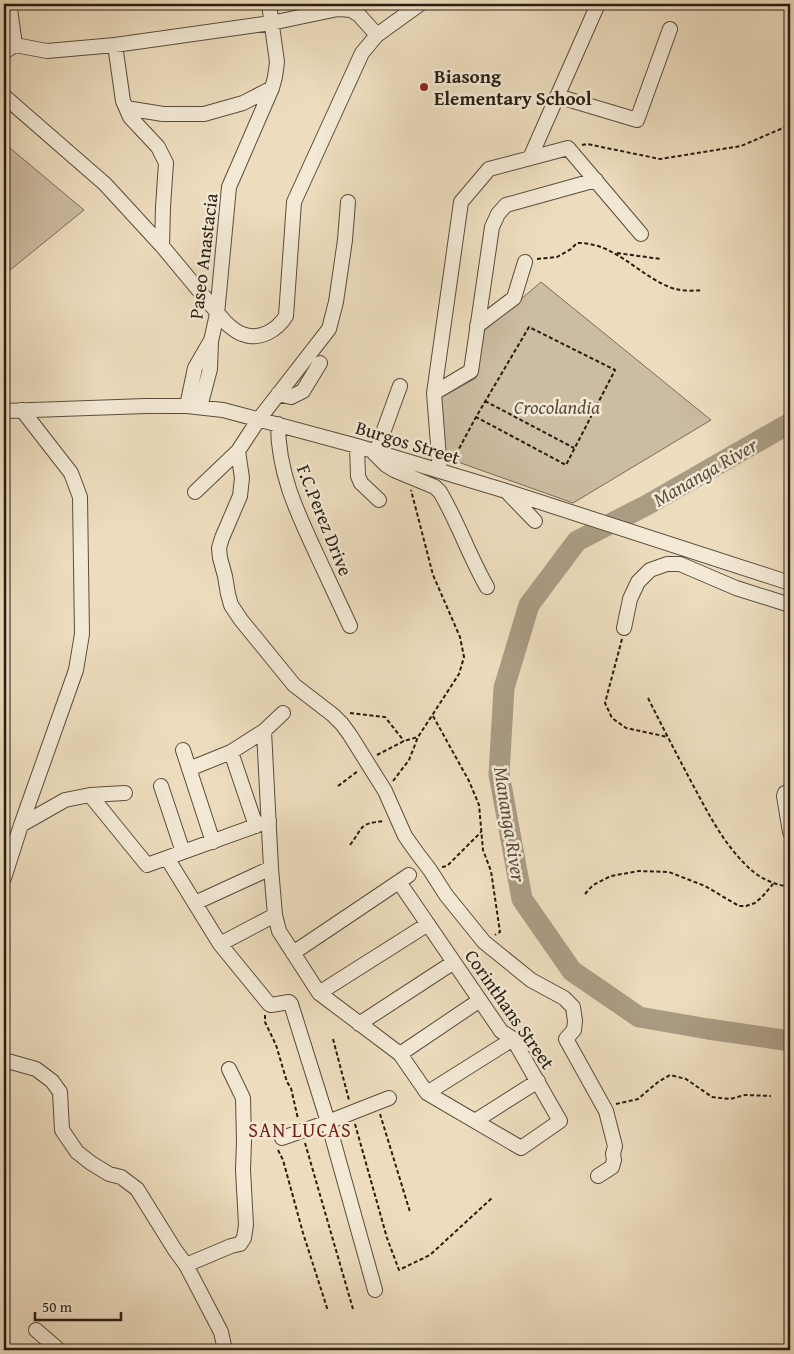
<svg xmlns="http://www.w3.org/2000/svg" width="794" height="1354" font-family="'Gentium Book Plus',serif">
	<style>
		.green { fill: #ccbca1; stroke: #7a6c59 }
		.lines { fill: none; stroke-linecap: round; stroke-linejoin: round }
		.river { stroke: #aa9c83; stroke-width: 21 }
		.minor-casing { stroke: #594d3c; stroke-width: 16 }
		.path { stroke: #281d11; stroke-width: 2; stroke-dasharray: 4 2.5; stroke-linecap: butt }
		.minor { stroke: #f3e9d5; stroke-width: 14 }
		.poi-dot { fill: #8f2418; stroke: #f3e9d5; stroke-width: 2 }
		.labels { text-anchor: middle; stroke-width: 5; stroke-linejoin: round; paint-order: stroke }
		.poi-label { font-size: 19px; font-weight: bold; fill: #281d11; stroke: #f3e9d5; text-anchor: start }
		.street-label { font-size: 19px; fill: #281d11; stroke: #f3e9d5 }
		.park-label { font-size: 19px; font-style: italic; fill: #594d3c; stroke: #f3e9d5 }
		.water-label { font-size: 20px; font-style: italic; fill: #5c503f; stroke: #f3e9d5 }
		.neighbourhood-label { font-size: 20px; letter-spacing: 1px; fill: #7a1f14; stroke: #f3e9d5 }
	</style>
	<rect width="100%" height="100%" fill="#edddbe"/>
	<filter id="stains"><feTurbulence type="fractalNoise" baseFrequency=".004" numOctaves="4"/><feColorMatrix values="0 0 0 0 .2 0 0 0 0 .09 0 0 0 0 .02 0 0 0 .5 -.17"/></filter>
	<radialGradient id="worn" r=".72"><stop offset=".6" stop-color="#630" stop-opacity="0"/><stop offset="1" stop-color="#630" stop-opacity=".3"/></radialGradient>
	<path class="green" d="M4 143 84 210 4 275Z
		M541 282 711 420 573 503 444 457 440 398 476 378 480 334Z"/>
	<g class="lines">
		<path class="river" d="M790 423 647 505 577 541 529 605 504 688 499 774 522 899 572 971 639 1017 708 1029 790 1041"/>
		<g class="minor-casing">
			<path id="minor" d="M15 45 47 51 115 45 271 23 338 9 351 10 359 15 377 35
				M115 45 123 101 130 117 158 147 166 163 163 207 162 246
				M4 52 15 45 10 9 12 4
				M4 96 105 184 162 246 226 323C231 327 236 332 242 334 260 341 277 330 286 316L294 202 362 53 377 35 420 4
				M557 96 637 120 670 29
				M126 108 163 114H204L243 103 272 88
				M530 158 598 4
				M477 326 514 298 525 262
				M434 393 471 371 492 227 498 214 506 205 596 180
				M278 394 291 397 303 391 320 363
				M187 406 195 368 210 342
				M200 407 210 369 211 341 217 314 229 187 272 88 275 77 277 62 269 4
				M4 411 146 406H187L223 410 357 446 506 491 790 583
				M278 424C278 472 296 510 316 553 327 577 339 602 350 626
				M357 446 358 476 361 483 379 500
				M238 451 242 478 240 496 222 538 219 548 220 558 225 576 228 594 231 605 241 620 294 685 333 715 342 724 350 735 385 791 405 836 417 853 430 870 446 895 484 942 531 980 564 998 573 1007 575 1021 574 1030 566 1039 606 1111 615 1146 613 1154 614 1160 612 1167 598 1176
				M373 452 386 465 394 470 435 487 440 492C458 522 469 556 487 587
				M376 452 400 386
				M440 471 434 393 461 202 489 169 568 148 641 234
				M195 492 238 451 259 419 329 329 336 302 345 240 348 202
				M508 493 535 521
				M624 628 630 599 638 582 650 570 667 564H680L736 588 790 605
				M264 731 271 868 275 915 279 931 319 993 400 1054 427 1093 521 1148 560 1121 513 1039 501 1031 399 882
				M183 750 213 842
				M231 752 256 826
				M189 769 231 752 264 731 283 713
				M161 786 183 852
				M790 794 785 793 784 796 790 832
				M90 795 147 865 269 821
				M21 825 65 800 90 795 125 793
				M167 858 220 944 269 1004 271 1005 289 1002 291 1004 328 1122 375 1290
				M4 878 21 825 76 670 82 634 80 497 71 473 22 410
				M195 903 271 868
				M220 944 275 915
				M293 953 409 875
				M319 993 428 924
				M359 1024 454 962
				M400 1054 480 1000
				M4 1060 36 1069 52 1081 60 1092 62 1130 77 1152 91 1163 109 1174 121 1177 137 1189 175 1250 186 1265 221 1332 225 1350
				M427 1093 513 1039
				M475 1121 538 1081
				M282 1138 328 1122 389 1098
				M186 1265 231 1246 240 1244 244 1238 246 1225 243 1170 244 1141 243 1098 229 1069
				M36 1330 59 1350"/>
		</g>
		<path class="path" d="M582 145 587 144 660 159 741 146 790 125
			M617 253 661 259
			M537 259 557 257 571 249 577 243C616 242 640 278 675 289 683 291 694 291 702 290
			M485 401 574 448
			M453 460 476 417 529 327 615 370 566 465 476 417
			M622 639 605 703 612 718 626 728 668 737
			M648 698C663 728 678 757 694 787 708 813 723 842 744 863 757 877 771 884 790 887
			M350 713 385 717 404 741
			M433 716 469 781 479 805 483 850 491 871 500 932 495 935
			M377 755 404 741 418 737
			M393 781 409 760 418 737 459 674 464 657 460 637 433 575 411 490
			M338 786 358 771
			M350 845C365 825 358 824 385 821
			M442 867 447 866 481 832
			M585 894 593 885 611 876 639 871 669 872 705 886 739 906H746L755 903 762 897 773 884
			M265 1015V1022L276 1045 287 1082 291 1088 298 1119
			M333 1039 349 1100
			M616 1104 638 1099 658 1082 670 1075 686 1079 712 1097 730 1099 745 1095 771 1096
			M380 1114 410 1212
			M355 1124 387 1238 399 1270 430 1255 492 1198
			M305 1143 353 1309
			M278 1150 283 1160 303 1233 328 1311"/>
		<use href="#minor" class="minor"/>
	</g>
	<circle class="poi-dot" cx="424" cy="87" r="5"/>
	<g class="labels">
		<g class="poi-label">
			<text x="434" y="83">Biasong<tspan x="434" dy="22">Elementary School</tspan></text>
		</g>
		<g class="street-label">
			<text transform="translate(203 256) rotate(-83)" y="7">Paseo Anastacia</text>
			<text transform="translate(408 442) rotate(17)" y="7">Burgos Street</text>
			<text transform="translate(325 520) rotate(68)" y="7">F.C.Perez Drive</text>
			<text transform="translate(510 1009) rotate(55)" y="7">Corinthans Street</text>
		</g>
		<g class="park-label">
			<text x="557" y="414">Crocolandia</text>
		</g>
		<g class="water-label">
			<text transform="translate(705 472) rotate(-30)" y="7">Mananga River</text>
			<text transform="translate(510 824) rotate(81)" y="7">Mananga River</text>
		</g>
		<g class="neighbourhood-label">
			<text x="300" y="1137">SAN LUCAS</text>
		</g>
	</g>
	<rect width="794" height="1354" fill="none" stroke="#edddbe" stroke-width="20"/>
	<rect x="5" y="5" width="784" height="1344" fill="none" stroke="#281d11" stroke-width="2.5"/>
	<rect x="10" y="10" width="774" height="1334" fill="none" stroke="#281d11"/>
	<path d="M35 1312v8h86v-8" fill="none" stroke="#281d11" stroke-width="2.5"/>
	<text x="42" y="1312" font-size="15" fill="#281d11" stroke="#f3e9d5" stroke-width="4" paint-order="stroke">50 m</text>
	<rect width="100%" height="100%" filter="url(#stains)"/>
	<rect width="100%" height="100%" fill="url(#worn)"/>
</svg>
